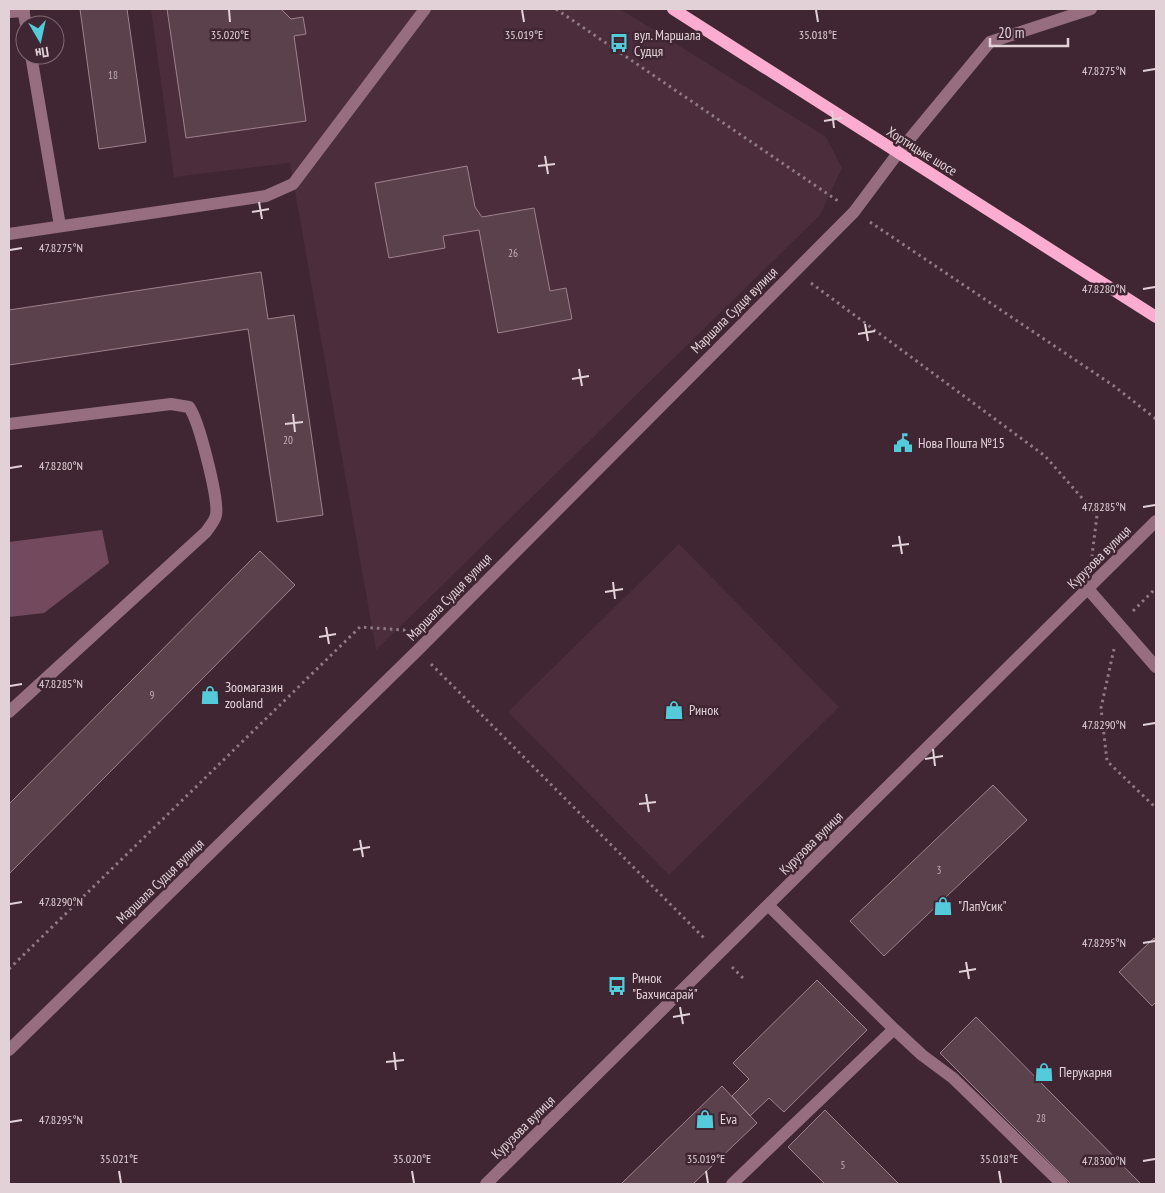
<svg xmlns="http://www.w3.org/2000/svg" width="1165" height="1193" font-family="'PT Sans Narrow',sans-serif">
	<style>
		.built { fill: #4c2d3c }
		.green { fill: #734a5d }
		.building { fill: #5b414c; stroke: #9f828e }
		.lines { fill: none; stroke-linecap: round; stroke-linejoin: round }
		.path { stroke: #8e7a83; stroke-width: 3; stroke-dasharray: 2.5 4; stroke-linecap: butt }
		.minor { stroke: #966e80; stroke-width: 12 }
		.major { stroke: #fdacd1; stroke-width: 12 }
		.ticks { fill: none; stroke: #e2d2d8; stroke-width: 2 }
		.labels { text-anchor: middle; stroke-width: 5; stroke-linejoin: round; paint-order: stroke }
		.number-label { font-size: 11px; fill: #c0aeb5 }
		.poi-label { font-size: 14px; fill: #e2d2d8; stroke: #3f2632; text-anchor: start }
		.street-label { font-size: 14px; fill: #e2d2d8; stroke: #3f2632 }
		.ticks-label { font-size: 12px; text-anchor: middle; fill: #e2d2d8; stroke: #3f2632; stroke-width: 5; stroke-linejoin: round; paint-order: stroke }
	</style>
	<rect width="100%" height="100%" fill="#3f2632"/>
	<path class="built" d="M151 9H620L826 137 842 168 820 215 376 650 290 163 174 177Z
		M679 544 839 707 669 875 508 712Z"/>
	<path class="green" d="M102 530 109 563 44 613 9 617V542Z"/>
	<path class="building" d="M80 9H127L146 142 99 149Z
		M167 9H281L291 19 303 17 306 34 294 36 306 121 186 138Z
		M467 166 475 207 482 217 534 208 550 291 566 288 572 319 498 333 479 230 443 236 445 248 389 258 375 183Z
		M261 272 268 319 294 315 323 515 277 522 248 329 9 365V310Z
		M260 551 295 585 9 874V804Z
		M993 785 1027 820 884 956 850 921Z
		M1154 938 1156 941V1002L1152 1006 1119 972Z
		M817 980 867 1030 784 1112 769 1098 750 1116 732 1096 749 1079 733 1063Z
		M976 1017 1141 1184H1071L940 1053Z
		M722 1086 757 1123 693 1184H621Z
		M825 1110 899 1184H825L788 1147Z"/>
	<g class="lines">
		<path class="path" d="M556 9 838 201
			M870 222 1114 386 1156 419
			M811 283 1045 456 1097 515 1092 556
			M1133 611 1156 588
			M1114 649 1101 708 1107 761 1156 808
			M431 664 705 939
			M732 967 743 978
			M9 969 360 627 404 630 407 634"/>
		<path class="minor" d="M23 9 26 25
			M9 12 24 11
			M31 55 60 226
			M9 234 266 196 293 184 425 9
			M9 424 171 404 189 407C199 420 219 500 216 515 215 521 209 527 206 532L9 712
			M1088 589 1156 667
			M769 906 894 1029 922 1055 953 1078 1062 1184
			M9 1050 418 650 854 212 898 153 990 42 1091 9
			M486 1184 1156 521
			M732 1184 894 1029"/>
		<path class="major" d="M673 9 1156 317"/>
	</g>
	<path class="ticks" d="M229 10 230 22M522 10 524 22M816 10 818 22M1143 71 1155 69M832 111 834 128M824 121 842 118M545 156 548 174M538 166 555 164M259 202 262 219M252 212 269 209M10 250 22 248M1143 289 1155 287M865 324 868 341M858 334 875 331M579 369 582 386M572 379 589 376M293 414 295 432M285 424 303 422M10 468 22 466M1143 507 1155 505M899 536 902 554M892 546 909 544M613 582 615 599M605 592 623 589M326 627 329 644M319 637 336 634M10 686 22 684M1143 725 1155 723M933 749 935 766M925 759 943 756M646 794 649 812M639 804 656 802M360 840 363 857M353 850 370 847M10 904 22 902M1143 943 1155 941M966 962 969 979M959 972 976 969M680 1007 683 1024M673 1017 690 1014M394 1052 396 1070M386 1062 404 1060M10 1122 22 1120M1143 1161 1155 1159M119 1171 121 1183M412 1171 414 1183M706 1171 708 1183M999 1171 1001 1183"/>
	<defs>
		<g id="bus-bare" transform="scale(1.5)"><path d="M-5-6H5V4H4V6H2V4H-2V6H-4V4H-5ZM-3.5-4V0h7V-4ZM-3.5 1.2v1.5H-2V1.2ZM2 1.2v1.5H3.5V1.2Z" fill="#53cbdb" stroke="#3f2632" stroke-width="2.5" paint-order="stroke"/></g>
		<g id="civic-bare" transform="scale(1.5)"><path d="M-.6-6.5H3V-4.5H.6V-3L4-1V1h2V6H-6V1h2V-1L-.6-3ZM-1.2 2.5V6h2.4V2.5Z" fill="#53cbdb" stroke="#3f2632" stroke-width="2.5" paint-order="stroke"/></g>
		<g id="shop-bare" transform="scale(1.5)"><path d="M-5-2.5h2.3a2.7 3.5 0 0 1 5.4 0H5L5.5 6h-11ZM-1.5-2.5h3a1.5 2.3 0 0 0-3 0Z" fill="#53cbdb" stroke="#3f2632" stroke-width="2.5" paint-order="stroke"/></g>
	</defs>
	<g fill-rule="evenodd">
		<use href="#bus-bare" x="619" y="43"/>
		<use href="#civic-bare" x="903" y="443"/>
		<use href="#shop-bare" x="210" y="695"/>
		<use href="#shop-bare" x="674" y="710"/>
		<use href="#shop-bare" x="943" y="906"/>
		<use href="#bus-bare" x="617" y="986"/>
		<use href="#shop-bare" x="1044" y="1072"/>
		<use href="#shop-bare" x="705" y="1119"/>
	</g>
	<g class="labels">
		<g class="number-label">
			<text x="113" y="79">18</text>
			<text x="513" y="257">26</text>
			<text x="288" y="444">20</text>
			<text x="152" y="699">9</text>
			<text x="939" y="874">3</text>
			<text x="1041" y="1122">28</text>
			<text x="843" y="1169">5</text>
		</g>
		<g class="poi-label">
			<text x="634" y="40">вул. Маршала<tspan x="634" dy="16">Судця</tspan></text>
			<text x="918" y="448">Нова Пошта №15</text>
			<text x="225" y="692">Зоомагазин<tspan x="225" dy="16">zooland</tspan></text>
			<text x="689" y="715">Ринок</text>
			<text x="958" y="911">"ЛапУсик"</text>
			<text x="632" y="983">Ринок<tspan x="632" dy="16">"Бахчисарай"</tspan></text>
			<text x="1059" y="1077">Перукарня</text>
			<text x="720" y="1124">Eva</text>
		</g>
		<g class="street-label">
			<text transform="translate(922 151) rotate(32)" y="5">Хортицьке шосе</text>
			<text transform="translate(734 310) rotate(-45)" y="5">Маршала Судця вулиця</text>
			<text transform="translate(1099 557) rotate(-45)" y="5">Курузова вулиця</text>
			<text transform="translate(449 597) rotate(-46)" y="5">Маршала Судця вулиця</text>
			<text transform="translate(811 843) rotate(-45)" y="5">Курузова вулиця</text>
			<text transform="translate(160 881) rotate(-44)" y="5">Маршала Судця вулиця</text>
			<text transform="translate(523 1127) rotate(-45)" y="5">Курузова вулиця</text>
		</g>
	</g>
	<g class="ticks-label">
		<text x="230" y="39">35.020°E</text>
		<text x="524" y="39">35.019°E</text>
		<text x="818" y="39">35.018°E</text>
		<text x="1104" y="75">47.8275°N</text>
		<text x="61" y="252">47.8275°N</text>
		<text x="1104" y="293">47.8280°N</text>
		<text x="61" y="470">47.8280°N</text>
		<text x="1104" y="511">47.8285°N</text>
		<text x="61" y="688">47.8285°N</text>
		<text x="1104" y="729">47.8290°N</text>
		<text x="61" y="906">47.8290°N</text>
		<text x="1104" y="947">47.8295°N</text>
		<text x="61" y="1124">47.8295°N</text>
		<text x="119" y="1163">35.021°E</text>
		<text x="412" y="1163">35.020°E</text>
		<text x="706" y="1163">35.019°E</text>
		<text x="999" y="1163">35.018°E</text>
		<text x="1104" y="1165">47.8300°N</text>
	</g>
	<rect width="1165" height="1193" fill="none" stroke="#e2d2d8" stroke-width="20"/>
	<g transform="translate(40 40) rotate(171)"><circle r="24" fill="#3f2632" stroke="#806b74"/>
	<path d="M0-4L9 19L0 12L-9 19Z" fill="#53cbdb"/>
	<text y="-8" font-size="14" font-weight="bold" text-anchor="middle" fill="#e2d2d8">Пн</text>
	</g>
	<path d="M990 38v8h78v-8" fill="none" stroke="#e2d2d8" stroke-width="2.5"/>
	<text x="998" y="38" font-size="15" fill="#e2d2d8" stroke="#3f2632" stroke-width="4" paint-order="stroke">20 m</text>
</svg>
